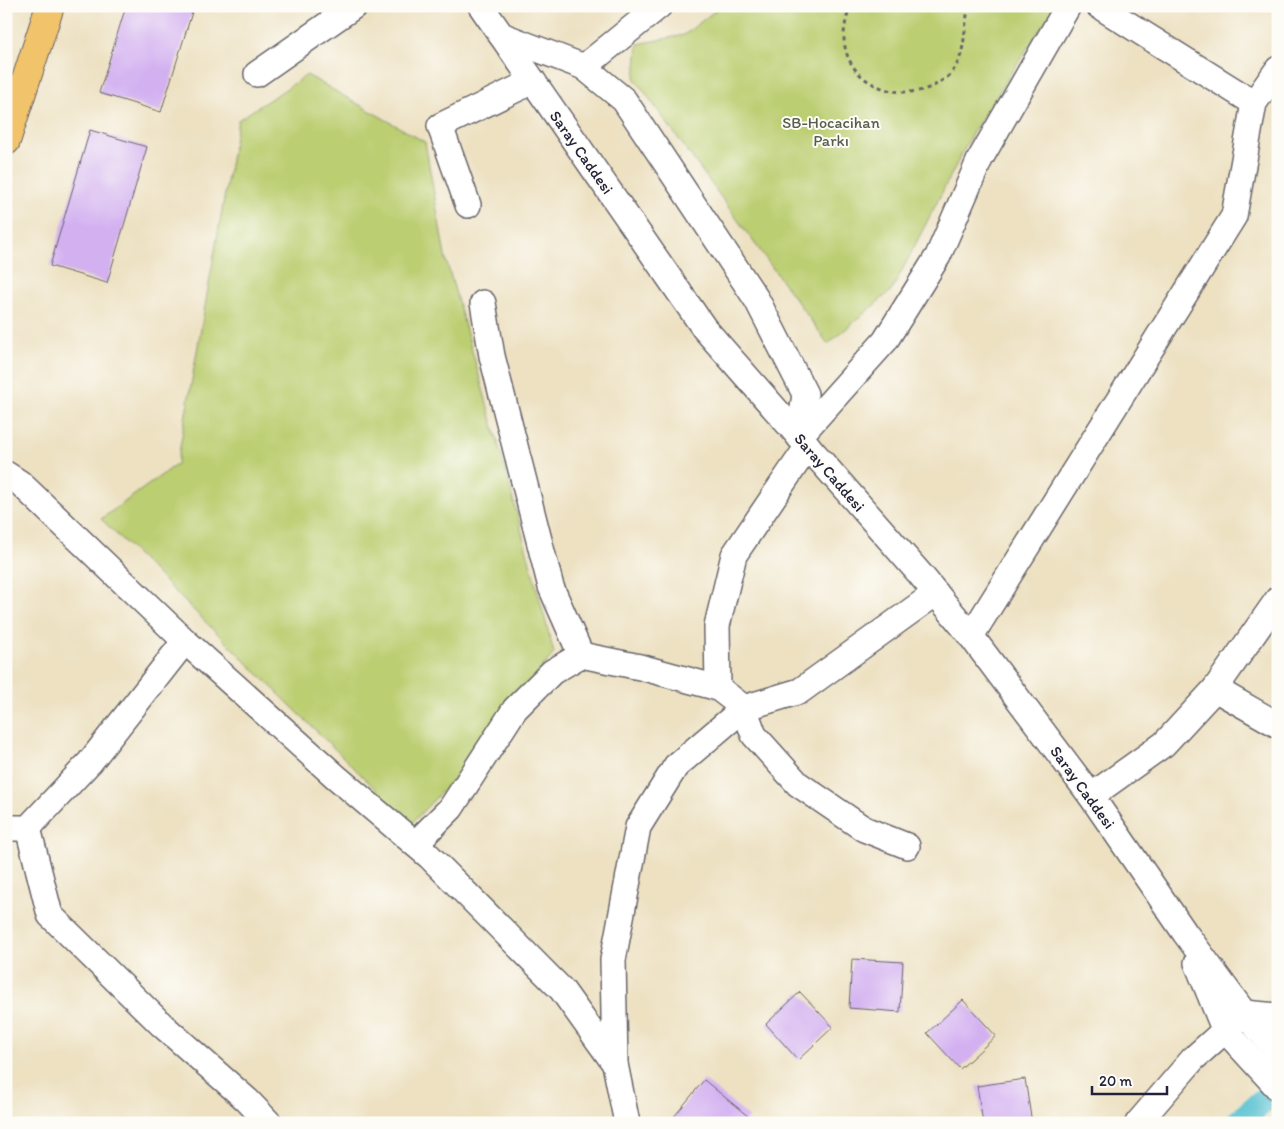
<svg xmlns="http://www.w3.org/2000/svg" width="1284" height="1129" font-family="Itim,sans-serif">
  <rect width="100%" height="100%" fill="#fdfcf7"/>
  <filter id="ink" filterUnits="userSpaceOnUse"><feTurbulence type="fractalNoise" baseFrequency=".02" numOctaves="2"/><feDisplacementMap in="SourceGraphic" scale="10" xChannelSelector="R" yChannelSelector="G"/><feConvolveMatrix kernelMatrix="1 2 1 2 8 2 1 2 1" color-interpolation-filters="sRGB"/></filter>
  <filter id="wash" filterUnits="userSpaceOnUse"><feTurbulence type="fractalNoise" baseFrequency=".0096" numOctaves="4" result="noise"/><feDisplacementMap in="SourceGraphic" scale="20" xChannelSelector="R" yChannelSelector="G"/><feGaussianBlur stdDeviation="1.12" result="paint"/><feColorMatrix in="noise" values="0 0 0 0 0 0 0 0 0 0 0 0 0 0 0 0 0 1.4 0 .05"/><feComposite in="paint" operator="in"/></filter>
  <g filter="url(#wash)">
    <rect width="100%" height="100%" fill="#ede1c2"/>
    <g fill="#bbce71" stroke="#6e7856">
      <path d="M721,6H1055L973,132L892,290L828,344L635,79L638,44L684,35Z"/>
      <path d="M307,75L425,142L445,256L496,435L554,653L462,770L411,824L101,519L177,464L238,120Z"/>
    </g>
    <g fill="none" stroke-linecap="round" stroke-linejoin="round">
      <path stroke="#55c0d0" stroke-width="26" d="M1238,1123L1278,1088"/>
    </g>
    <g id="blocks">
      <g fill="#d3b1f1">
        <path d="M126,6H194L161,112L99,93Z"/>
        <path d="M90,130L147,147L107,283L50,266Z"/>
        <path d="M852,959L903,962L900,1012L849,1008Z"/>
        <path d="M800,992L833,1027L798,1060L766,1024Z"/>
        <path d="M963,1000L996,1036L960,1069L927,1033Z"/>
        <path d="M1025,1079L1032,1123H983L977,1086Z"/>
        <path d="M704,1080L749,1117L744,1123H669Z"/>
      </g>
    </g>
  </g>
  <g filter="url(#ink)">
    <use href="#blocks" fill-opacity="0" stroke="#69656a" stroke-width="1"/>
    <g fill="none" stroke-linecap="round" stroke-linejoin="round">
      <g stroke="#69656a" stroke-width="28">
        <g id="minor">
          <path d="M481,6L704,328L920,574L971,636L1091,796L1185,933L1244,1013L1278,1052"/>
          <path d="M1099,6L1254,103"/>
          <path d="M501,35L584,67L624,100L757,300L805,394L799,437L885,341L938,256L980,159L1068,6"/>
          <path d="M584,67L659,6"/>
          <path d="M257,74L354,6"/>
          <path d="M468,205L440,126L533,81"/>
          <path d="M483,303L492,356L551,587L581,655"/>
          <path d="M6,474L20,483L185,641L335,776L429,856L562,990L615,1064"/>
          <path d="M971,636L1234,216L1254,103L1278,69"/>
          <path d="M718,688L717,626L734,555L808,446"/>
          <path d="M1215,689L1278,725"/>
          <path d="M1091,796L1164,744L1215,689L1278,599"/>
          <path d="M6,828H28L90,762L185,641"/>
          <path d="M28,828L50,915L162,1025L247,1100L269,1123"/>
          <path d="M415,844L451,808L515,709L552,672L581,655L640,667L718,688L744,708L754,735L798,784L864,829L907,846"/>
          <path d="M1197,963L1224,1029L1278,1088"/>
          <path d="M627,1123L615,1064L613,960L638,827L676,766L744,708L800,691L936,593"/>
          <path d="M1138,1123L1193,1059L1244,1013L1278,1016"/>
        </g>
      </g>
      <g stroke="#69656a" stroke-width="30">
        <path id="major" d="M6,141L50,6"/>
      </g>
      <path stroke="#69656a" stroke-width="3" stroke-dasharray="4 4" stroke-linecap="butt" d="M850,6C846,20 842,33 845,47C853,89 908,104 940,82C944,79 950,76 952,72C967,53 963,28 969,6"/>
      <use href="#minor" stroke="#fff" stroke-width="25"/>
      <use href="#major" stroke="#f1c36a" stroke-width="28"/>
    </g>
  </g>
  <g text-anchor="middle" stroke-width="4" stroke-linejoin="round" paint-order="stroke">
    <g font-size="16" fill="#585e4e" stroke="#fdfcf7">
      <text x="831" y="128">SB-Hocacihan<tspan x="831" dy="18">Parkı</tspan></text>
    </g>
    <g font-size="16" fill="#22223b" stroke="#fdfcf7">
      <text transform="translate(582 152) rotate(55)" y="6">Saray Caddesi</text>
      <text transform="translate(830 472) rotate(49)" y="6">Saray Caddesi</text>
      <text transform="translate(1083 787) rotate(54)" y="6">Saray Caddesi</text>
    </g>
  </g>
  <rect width="1284" height="1129" fill="none" stroke="#fdfcf7" stroke-width="25"/>
  <path d="M1092 1086v8h75v-8" fill="none" stroke="#22223b" stroke-width="2.5"/>
  <text x="1099" y="1086" font-size="15" fill="#22223b" stroke="#fdfcf7" stroke-width="4" paint-order="stroke">20 m</text>
</svg>
